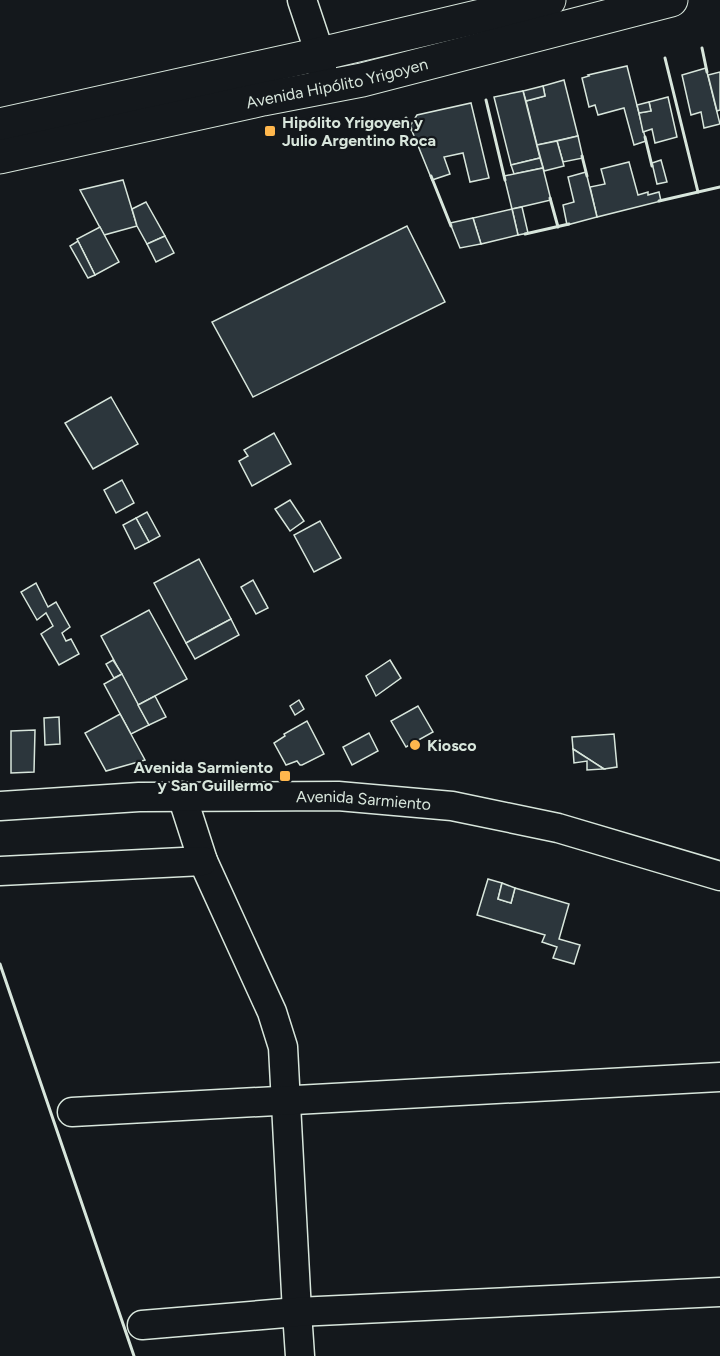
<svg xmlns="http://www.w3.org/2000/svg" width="720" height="1356" font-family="Figtree,sans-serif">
  <rect width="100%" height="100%" fill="#14181c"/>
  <g fill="#2c363c" stroke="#d8e6dc" stroke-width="1.5">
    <path d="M627,66L646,141L634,145L624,108L598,115L595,105L589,107L582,78L589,76L588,75Z"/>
    <path d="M706,68L720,124L704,128L701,112L691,115L682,75Z"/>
    <path d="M720,72V110L717,111L708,75Z"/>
    <path d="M564,80L578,136L537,145L526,101L545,96L543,86Z"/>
    <path d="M543,86L545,96L526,101L523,91Z"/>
    <path d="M523,91L540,158L511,165L494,97Z"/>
    <path d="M668,97L677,137L655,143L652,129L643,132L639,113L651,111L649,102Z"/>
    <path d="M649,102L651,111L639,113L637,105Z"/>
    <path d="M471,103L489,178L470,182L463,153L444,157L450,174L432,180L410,126L417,115Z"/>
    <path d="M578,136L583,158L563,162L557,141Z"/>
    <path d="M557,141L564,166L544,171L537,145Z"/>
    <path d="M540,158L543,168L514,174L511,165Z"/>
    <path d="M661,160L667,182L657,184L652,163Z"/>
    <path d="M629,162L638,195L648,192V195L659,192L661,201L597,217L590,187L605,184L601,169Z"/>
    <path d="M543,168L551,200L512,209L504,176Z"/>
    <path d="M586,172L597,217L567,225L563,205L574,202L568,177Z"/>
    <path d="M123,180L137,226L104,235L80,190Z"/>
    <path d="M146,202L165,236L147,244L137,226L132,209Z"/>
    <path d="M522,207L528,233L518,235L512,209Z"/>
    <path d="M512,209L518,235L481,244L473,218Z"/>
    <path d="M473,218L481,244L460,248L450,223Z"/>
    <path d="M407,226L445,302L253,397L212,322Z"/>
    <path d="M100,227L119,262L95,275L77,239Z"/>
    <path d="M165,236L174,253L156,262L147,244Z"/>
    <path d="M78,241L95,275L88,278L70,246Z"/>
    <path d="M111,397L138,444L93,469L65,423Z"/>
    <path d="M274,433L291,464L252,486L239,461L248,456L244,450Z"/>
    <path d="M122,480L134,503L116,513L104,490Z"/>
    <path d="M290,500L304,521L290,531L275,509Z"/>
    <path d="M147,512L160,536L149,542L136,518Z"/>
    <path d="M136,518L149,542L135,549L123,525Z"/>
    <path d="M320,521L341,558L314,572L294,535Z"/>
    <path d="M199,559L231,619L186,643L154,583Z"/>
    <path d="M253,580L268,608L256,614L241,587Z"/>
    <path d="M36,583L48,607L56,602L70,627L62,633L66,641L71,639L79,654L59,665L41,634L53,626L46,613L37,620L21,592Z"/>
    <path d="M149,610L187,679L138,705L101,636Z"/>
    <path d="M231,619L239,635L195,659L186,643Z"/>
    <path d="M113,660L122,674L114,678L106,664Z"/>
    <path d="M390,660L401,678L376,696L366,676Z"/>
    <path d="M122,674L149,725L131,734L104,684Z"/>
    <path d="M155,696L166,717L149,725L138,705Z"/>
    <path d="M299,700L304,709L295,715L290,706Z"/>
    <path d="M418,706L433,732L406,747L391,721Z"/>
    <path d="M120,714L145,760L106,771L85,733Z"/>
    <path d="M59,717L60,744L45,745L44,718Z"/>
    <path d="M307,721L324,754L302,765H300L297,761L286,765L274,743L285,736L284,734Z"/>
    <path d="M35,730L34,772L11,773V731Z"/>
    <path d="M369,733L378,751L352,765L343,747Z"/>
    <path d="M614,734L617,767L604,769L573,749L572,737Z"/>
    <path d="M573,749L604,769L587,770V761L574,763Z"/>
    <path d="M488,879L502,883L498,899L511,903L515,888L569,904L559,939L580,945L574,964L553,958L557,947L542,942L545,935L477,915Z"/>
    <path d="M502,883L515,888L511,903L498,899Z"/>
  </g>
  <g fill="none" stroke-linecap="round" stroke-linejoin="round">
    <g stroke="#d8e6dc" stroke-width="31">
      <g id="minor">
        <path d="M302,0L320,54L323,76"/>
        <path d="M182,796L203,861L272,1012L283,1047L297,1312L300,1356"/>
        <path id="s1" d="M0,806L139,797L338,796L452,806L558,828L720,876"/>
        <path d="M0,871L203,861"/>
        <path d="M72,1112L720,1077"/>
        <path d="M142,1325L297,1312L720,1292"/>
      </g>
    </g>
    <g stroke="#d8e6dc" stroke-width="35">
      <g id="major">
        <path d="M0,125L320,54L549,0"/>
        <path id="s2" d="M0,157L263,99L362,80L671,0"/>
      </g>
    </g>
    <use href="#minor" stroke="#14181c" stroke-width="28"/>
    <use href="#major" stroke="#14181c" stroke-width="33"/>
    <g stroke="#d8e6dc" stroke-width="3">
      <path d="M702,48L707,72"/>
      <path d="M665,58L698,192"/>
      <path d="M486,100L505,180"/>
      <path d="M406,118L411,129"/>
      <path d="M645,137L652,166"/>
      <path d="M582,156L587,176"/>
      <path d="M431,176L451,226"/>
      <path d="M550,198L558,227"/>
      <path d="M659,201L720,187"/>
      <path d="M525,234L569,224"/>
      <path d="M0,964L134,1356"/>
    </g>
  </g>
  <g fill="#ffb74d" stroke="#14181c" stroke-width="2">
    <rect x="264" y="125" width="12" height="12" rx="3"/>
    <circle cx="415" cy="745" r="6"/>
    <rect x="279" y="770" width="12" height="12" rx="3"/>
  </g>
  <g text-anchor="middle" stroke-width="4.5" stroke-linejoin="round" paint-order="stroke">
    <g font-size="16" fill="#d8e6dc" stroke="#14181c">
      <text dy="6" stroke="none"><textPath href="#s2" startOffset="345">Avenida Hipólito Yrigoyen</textPath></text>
      <text dy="6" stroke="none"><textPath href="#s1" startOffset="364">Avenida Sarmiento</textPath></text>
    </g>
    <g font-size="16" font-weight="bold" fill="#d8e6dc" stroke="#14181c" text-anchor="start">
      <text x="282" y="128">Hipólito Yrigoyen y<tspan x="282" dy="18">Julio Argentino Roca</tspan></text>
      <text x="427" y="751">Kiosco</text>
      <text x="273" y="773" text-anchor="end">Avenida Sarmiento<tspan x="273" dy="18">y San Guillermo</tspan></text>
    </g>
  </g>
</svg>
